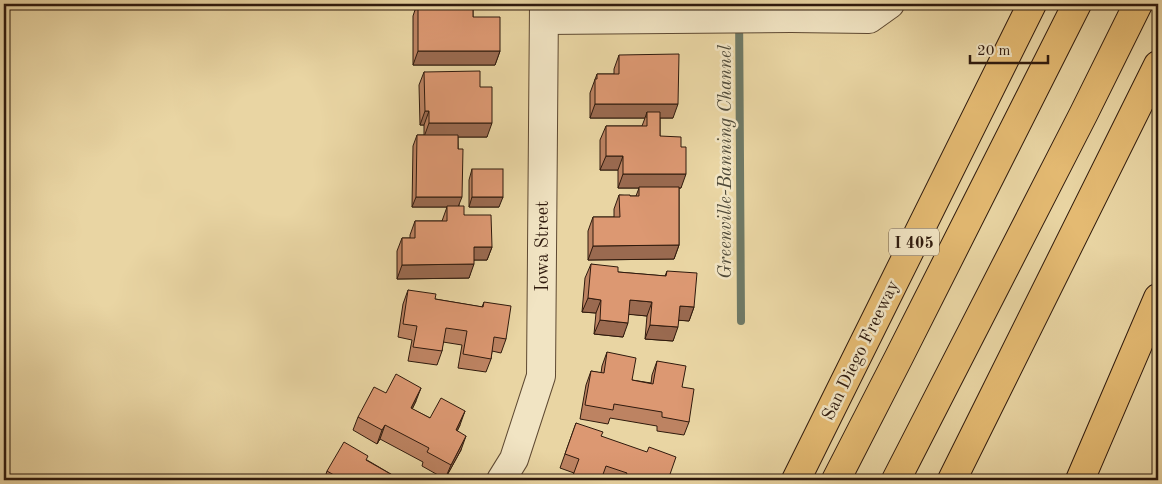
<svg xmlns="http://www.w3.org/2000/svg" width="1162" height="484" font-family="'Old Standard TT',serif">
  <rect width="100%" height="100%" fill="#e9d5a3"/>
  <filter id="stains"><feTurbulence type="fractalNoise" baseFrequency=".004" numOctaves="4"/><feColorMatrix values="0 0 0 0 .2 0 0 0 0 .09 0 0 0 0 .02 0 0 0 .5 -.17"/></filter>
  <radialGradient id="worn" r=".72"><stop offset=".6" stop-color="#630" stop-opacity="0"/><stop offset="1" stop-color="#630" stop-opacity=".3"/></radialGradient>
  <g fill="none" stroke-linecap="round" stroke-linejoin="round">
    <path stroke="#6f7965" stroke-width="8" d="M739,4L741,321"/>
    <g stroke="#5e4932" stroke-width="30">
      <g id="minor">
        <path d="M544,20L791,18L869,19L890,4"/>
        <path d="M501,480L514,459L541,376L544,4"/>
      </g>
    </g>
    <g stroke="#2f1a0d" stroke-width="30">
      <g id="motorway">
        <path d="M796,480L1032,4"/>
        <path d="M836,480L899,357L1077,4"/>
        <path d="M896,480L1084,113L1138,4"/>
        <path d="M952,480L1158,65"/>
        <path d="M1080,480L1158,298"/>
      </g>
    </g>
    <use href="#minor" stroke="#f1e4c3" stroke-width="28"/>
    <use href="#motorway" stroke="#e4ba72" stroke-width="28"/>
  </g>
  <g fill="#bd8362" stroke="#2f1a0d">
    <path d="M417,4H473V17L500,51L495,65H413V16Z"/>
    <path d="M619,55L673,118H660V136L681,188H679V245L674,259L588,260V231L593,217H614V209L619,195L630,196H636L639,188H618V170H600V140L606,126H642L645,118H590V93L597,74H614V69Z"/>
    <path d="M424,72L480,87L487,137H458L459,206L464,215L492,247L487,260H474L469,278L397,279V251L402,238H410V235L415,221H442L447,207H412L413,146L417,135H424V125H420L419,85Z"/>
    <path d="M472,169L499,207H469V180Z"/>
    <path d="M591,264L618,272L665,276L667,271L694,307L689,321L679,320L673,341L645,339L647,316L629,314L623,337L594,334L596,313L582,312L585,278Z"/>
    <path d="M408,290L435,299L482,307L484,302L506,339L501,353L492,351L491,359L486,372L458,368L462,345L443,342L442,351L437,365L408,361L412,340L398,337L403,304Z"/>
    <path d="M607,352L632,380L651,383L652,375L657,361L682,387L689,422L684,435L657,431V426L610,418L608,424L580,419L586,385L591,371L601,373L602,366Z"/>
    <path d="M386,393L416,401L412,409L430,418L460,425L457,431L461,450L445,479L422,466L423,462L380,439L377,444L353,430L358,417Z"/>
    <path d="M576,423L601,436L668,480H571L574,473L560,468Z"/>
    <path d="M367,460L401,480H324L327,471Z"/>
  </g>
  <g fill="#9a6a50" stroke="#2f1a0d">
    <path d="M418,51H500L495,65H413Z"/>
    <path d="M4,58H6L4,66Z"/>
    <path d="M595,104H678L673,118H647V112L645,118H590Z"/>
    <path d="M425,111H429L424,125H420Z"/>
    <path d="M429,123H492L487,137H424Z"/>
    <path d="M606,156H623L618,170H600Z"/>
    <path d="M623,174H686L681,188H618Z"/>
    <path d="M416,197H462L458,207H412Z"/>
    <path d="M472,197H503L499,207H469Z"/>
    <path d="M679,245L674,259L588,260L593,246Z"/>
    <path d="M474,247H492L487,260H469Z"/>
    <path d="M474,264L469,278L397,279L402,265Z"/>
    <path d="M588,298L601,300L596,313L582,312Z"/>
    <path d="M630,300L652,302L647,316L625,314Z"/>
    <path d="M680,306L694,307L689,321L675,320Z"/>
    <path d="M600,320L628,323L623,337L594,334Z"/>
    <path d="M650,325L678,327L673,341L645,339Z"/>
    <path d="M421,388L416,401L406,422L411,408Z"/>
    <path d="M465,411L460,425L451,444L456,430Z"/>
    <path d="M385,425L380,439L377,444L382,430Z"/>
    <path d="M466,436L461,450L445,479L451,465Z"/>
  </g>
  <g fill="#dc9872" stroke="#2f1a0d">
    <rect x="4" y="4" width="2" height="54"/>
    <path d="M418,4H473V17H500V51H418Z"/>
    <path d="M679,54L678,104H595V79H597V74H619V55Z"/>
    <path d="M480,71V87H492V123H429V111H425L424,72Z"/>
    <rect x="4" y="82" width="2" height="56"/>
    <path d="M647,112H660V136L681,137V147H686V174H623V156H606V126H647Z"/>
    <path d="M417,135H458V149H463L462,197H416Z"/>
    <rect x="472" y="169" width="31" height="28"/>
    <path d="M639,187H679V245L593,246V217H620L619,195H630V196H639Z"/>
    <path d="M447,206H464V215H491L492,247H474V264L402,265V238H415V221H447Z"/>
    <path d="M591,264L618,267V272L666,276L667,271L697,273L694,307L680,306L678,327L650,325L652,302L630,300L628,323L600,320L601,300L588,298Z"/>
    <path d="M408,290L436,294L435,299L483,307L484,302L511,306L506,339L494,337L491,359L463,354L467,331L446,328L442,351L413,347L417,326L403,324Z"/>
    <path d="M607,352L636,358L632,380L653,384L657,361L686,366L682,387L694,389L689,422L662,417V412L614,404L613,410L585,405L591,371L604,373Z"/>
    <path d="M396,374L421,388L411,408L430,418L441,398L465,411L456,430L466,436L451,465L427,452L429,448L385,425L382,430L358,417L374,387L386,393Z"/>
    <path d="M576,423L603,432L601,436L647,452L649,447L676,457L668,480H624L627,473L606,466L601,480H578L572,478L579,459L565,454Z"/>
    <path d="M344,442L368,456L366,460L401,480H338L339,478L327,471Z"/>
    <rect x="4" y="469" width="1" height="11"/>
  </g>
  <g text-anchor="middle" stroke-width="5" stroke-linejoin="round" paint-order="stroke">
    <rect fill="#f1e4c3" stroke="#695744" stroke-width="1" x="889" y="228.5" width="50" height="27" rx="4"/>
    <g font-size="16" font-weight="bold" fill="#2f1a0d">
      <text x="914" y="248">I 405</text>
    </g>
    <g font-size="18" fill="#2f1a0d" stroke="#f1e4c3">
      <text transform="translate(542 246) rotate(-90)" y="6">Iowa Street</text>
      <text transform="translate(860 350) rotate(-64)" y="6">San Diego Freeway</text>
    </g>
    <g font-size="19" font-style="italic" fill="#4f4a39" stroke="#f1e4c3">
      <text transform="translate(724 162) rotate(-90)" y="7">Greenville-Banning Channel</text>
    </g>
  </g>
  <rect width="1162" height="484" fill="none" stroke="#e9d5a3" stroke-width="20"/>
  <rect x="5" y="5" width="1152" height="474" fill="none" stroke="#2f1a0d" stroke-width="2.5"/>
  <rect x="10" y="10" width="1142" height="464" fill="none" stroke="#2f1a0d"/>
  <path d="M970 55v8h78v-8" fill="none" stroke="#2f1a0d" stroke-width="2.5"/>
  <text x="977" y="55" font-size="15" fill="#2f1a0d" stroke="#f1e4c3" stroke-width="4" paint-order="stroke">20 m</text>
  <rect width="100%" height="100%" filter="url(#stains)"/>
  <rect width="100%" height="100%" fill="url(#worn)"/>
</svg>
